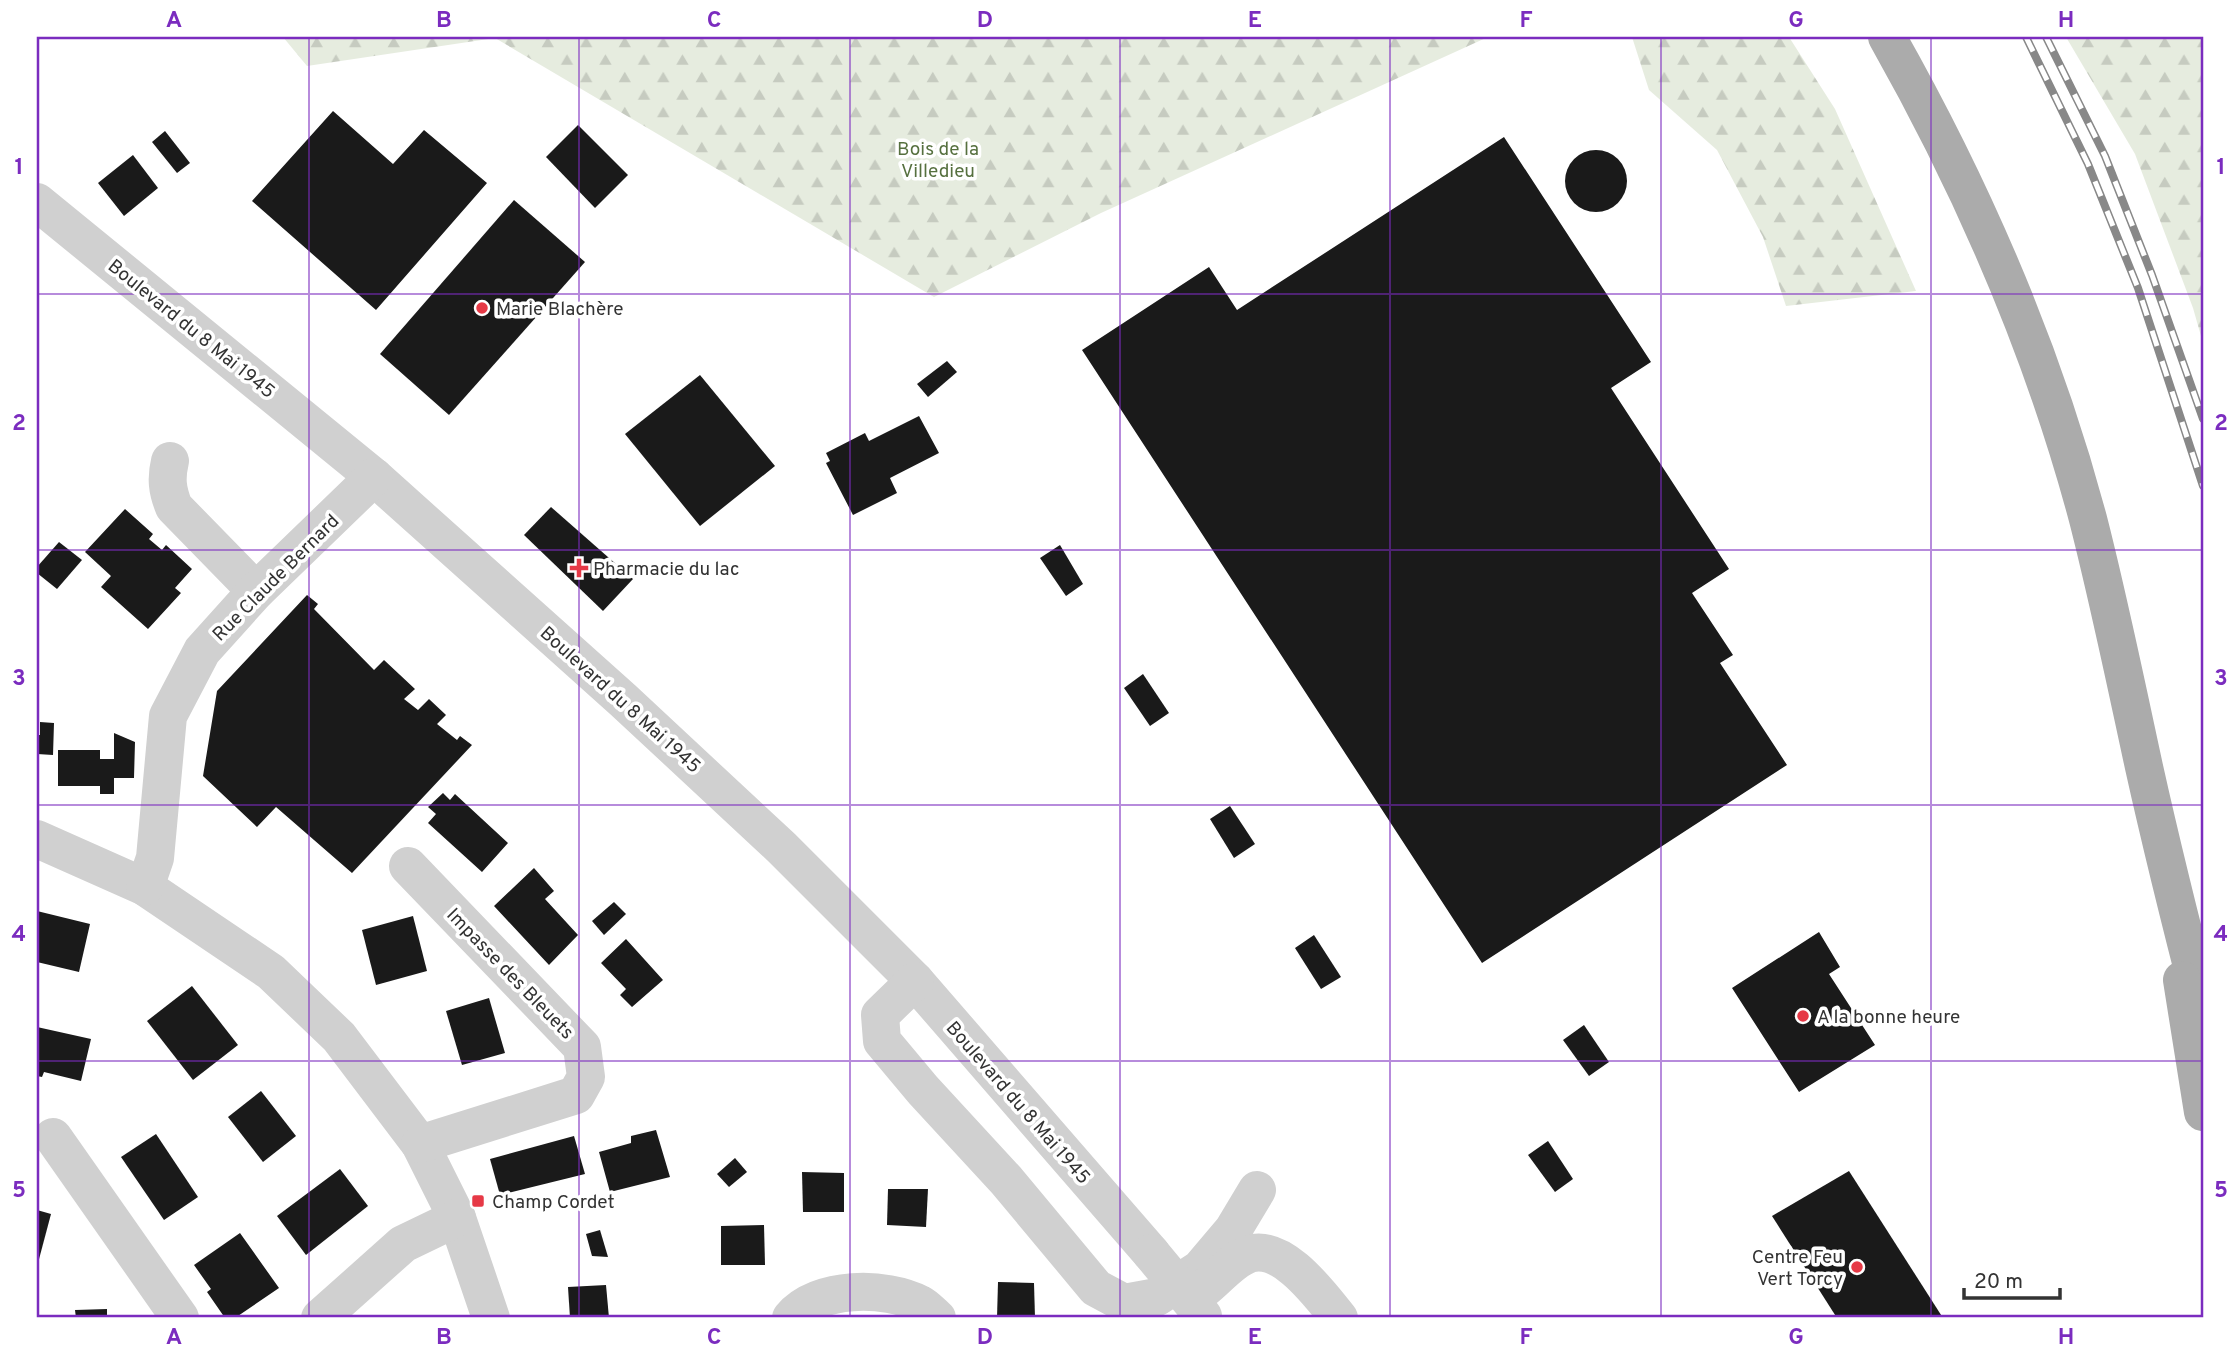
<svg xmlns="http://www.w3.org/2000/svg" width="2240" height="1355" font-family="Overpass,sans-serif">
  <defs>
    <pattern id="forest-firs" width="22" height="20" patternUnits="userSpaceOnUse" patternTransform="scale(1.75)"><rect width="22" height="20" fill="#e6ecdf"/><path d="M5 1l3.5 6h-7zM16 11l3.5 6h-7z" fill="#c6cbc0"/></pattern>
  </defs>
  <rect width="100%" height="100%" fill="#fff"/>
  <g fill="url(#forest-firs)">
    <path d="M283,37H1488L1101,213L934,297L495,38L307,66Z"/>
    <path d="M1632,37H1789L1835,109L1916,291L1786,306L1763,237L1717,150L1649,90Z"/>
    <path d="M2066,37H2203V343L2193,308L2135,154Z"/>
  </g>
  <g fill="#1a1a1a">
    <path d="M333,111L393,164L424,130L487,183L376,310L252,201Z"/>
    <path d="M578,125L628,175L595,208L546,157Z"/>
    <path d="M165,131L190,163L177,173L152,142Z"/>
    <path d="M1504,137L1651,362L1611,388L1729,569L1692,593L1733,655L1720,663L1787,765L1482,963L1082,350L1209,267L1237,310Z"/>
    <circle cx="1596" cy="181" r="31"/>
    <path d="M133,155L158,188L124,216L98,183Z"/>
    <path d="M514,200L585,262L449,415L380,354Z"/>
    <path d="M947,361L957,372L928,397L917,384Z"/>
    <path d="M700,375L775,466L700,526L625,434Z"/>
    <path d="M919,416L939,453L890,478L897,493L853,515L827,465L826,463L830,461L826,453L865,433L869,441Z"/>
    <path d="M551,507L633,579L603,611L524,535Z"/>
    <path d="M125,509L153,534L149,539L162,550L166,545L192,569L175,588L181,593L148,629L101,587L111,576L85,552Z"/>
    <path d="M59,542L82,560L57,589L37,573V567Z"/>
    <path d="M1060,545L1083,584L1066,596L1040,558Z"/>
    <path d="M307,595L318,604L314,609L374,670L384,660L415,689L404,699L418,710L429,699L446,715L437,724L457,740L460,736L472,745L352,873L276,807L257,827L203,776L217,691Z"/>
    <path d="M1143,674L1169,713L1150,726L1124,688Z"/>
    <path d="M40,722L54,723L53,755L37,754V735H40Z"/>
    <path d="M114,733L135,742L134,778H114V794H100V786H58V750H100V759H114Z"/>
    <path d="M443,793L450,800L455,794L508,843L482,872L428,823L436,814L428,807Z"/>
    <path d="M1230,806L1255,844L1234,858L1210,819Z"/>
    <path d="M534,868L554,891L545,899L578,935L549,965L494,906Z"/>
    <path d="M614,902L626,914L604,935L592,921Z"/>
    <path d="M37,911L90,924L79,972L37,962Z"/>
    <path d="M413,916L427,971L376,985L362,930Z"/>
    <path d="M1819,932L1840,967L1829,974L1875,1045L1799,1092L1732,988Z"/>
    <path d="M1314,935L1341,977L1321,989L1295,948Z"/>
    <path d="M626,939L663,980L632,1007L620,995L626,989L601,963Z"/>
    <path d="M192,986L238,1045L193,1080L147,1021Z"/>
    <path d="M489,998L505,1053L462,1065L446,1011Z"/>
    <path d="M1584,1025L1609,1062L1589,1076L1563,1040Z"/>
    <path d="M37,1027L91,1039L81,1081L44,1072L42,1077L37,1076Z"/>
    <path d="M261,1091L296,1136L263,1162L228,1117Z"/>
    <path d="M656,1130L670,1177L610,1192L599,1152L631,1143V1136Z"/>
    <path d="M156,1134L198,1197L164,1220L121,1157Z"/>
    <path d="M574,1136L585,1174L500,1195L490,1159Z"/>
    <path d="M1548,1141L1573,1179L1555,1192L1528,1155Z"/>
    <path d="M735,1158L747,1172L729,1187L717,1174Z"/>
    <path d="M340,1169L368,1206L306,1255L277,1216Z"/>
    <path d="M1849,1171L1943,1318H1837L1772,1216Z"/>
    <path d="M802,1172L844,1173V1212H803Z"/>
    <path d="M888,1189H928L926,1227L887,1225Z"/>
    <path d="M37,1210L51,1214L38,1263H37Z"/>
    <path d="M764,1225L765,1265H721V1226Z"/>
    <path d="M600,1230L608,1257L592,1256L586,1234Z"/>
    <path d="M240,1233L279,1288L235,1318H225L207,1292L211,1289L194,1265Z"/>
    <path d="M998,1282L1034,1283L1035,1318H997Z"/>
    <path d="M606,1285L609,1318H570L568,1287Z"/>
    <path d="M107,1309V1318H76L75,1310Z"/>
  </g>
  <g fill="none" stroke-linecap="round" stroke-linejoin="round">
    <g stroke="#d0d0d0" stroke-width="38">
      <path d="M37,202L374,477L623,700L782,848L915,981L1151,1253"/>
      <path d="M170,461C166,478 167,490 174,507L256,591"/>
      <path d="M37,839L145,887L271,972L339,1037L420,1144L457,1218L491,1318"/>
      <path d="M408,866L582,1047L586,1077L576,1095L420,1144"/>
      <path d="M145,887L155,858L168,716L202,651L256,591L374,477"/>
      <path d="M915,981L880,1015L882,1041L923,1090L1006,1180L1096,1288L1124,1303L1157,1297L1200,1269L1233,1230L1257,1190"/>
      <path d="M53,1137L180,1318"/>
      <path d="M1205,1288C1219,1277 1232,1260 1249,1254C1283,1243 1320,1295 1339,1318"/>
      <path d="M320,1318L403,1244L457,1218"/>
      <path d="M791,1318C817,1286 886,1286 920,1304C926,1307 932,1314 937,1318"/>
    </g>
    <g stroke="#ababab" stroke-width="38">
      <path d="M1887,37C1973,189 2043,350 2088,519C2109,601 2126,684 2144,767C2162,848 2182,928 2203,1009"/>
      <path d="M2182,980L2203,1112"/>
    </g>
    <g stroke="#888" stroke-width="8">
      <g id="rail">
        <path d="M2026,37L2088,164L2138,288L2203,486"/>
        <path d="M2046,37L2105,156L2152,275L2203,419"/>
      </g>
    </g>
    <use href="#rail" stroke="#fff" stroke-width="5" stroke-dasharray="16" stroke-linecap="butt"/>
    <path stroke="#d0d0d0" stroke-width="38" d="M1151,1253L1203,1316"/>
  </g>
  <path fill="none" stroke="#7b2cbf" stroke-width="2" stroke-opacity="0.55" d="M309,37V1318M579,37V1318M850,37V1318M1120,37V1318M1390,37V1318M1661,37V1318M1931,37V1318M37,294H2203M37,550H2203M37,805H2203M37,1061H2203"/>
  <g fill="#e63946" stroke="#fff" stroke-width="2.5">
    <circle cx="482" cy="308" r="7"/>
    <path d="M575.5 557.5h7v7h7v7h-7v7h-7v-7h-7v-7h7z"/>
    <circle cx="1803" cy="1016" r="7"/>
    <rect x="471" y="1194" width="14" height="14" rx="3.5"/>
    <circle cx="1857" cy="1267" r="7"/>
  </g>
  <g text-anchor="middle" stroke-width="7" stroke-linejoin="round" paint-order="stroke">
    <g font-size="19" fill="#56703f" stroke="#fff">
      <text x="938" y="155">Bois de la<tspan x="938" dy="22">Villedieu</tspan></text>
    </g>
    <g font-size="19" fill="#333" stroke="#fff" text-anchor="start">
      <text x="496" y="315">Marie Blachère</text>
      <text x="593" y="575">Pharmacie du lac</text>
      <text x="1817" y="1023">A la bonne heure</text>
      <text x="492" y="1208">Champ Cordet</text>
      <text x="1843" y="1263" text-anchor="end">Centre Feu<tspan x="1843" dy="22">Vert Torcy</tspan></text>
    </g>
    <g font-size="19" fill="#333" stroke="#fff">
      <text transform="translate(192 328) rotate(39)" y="7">Boulevard du 8 Mai 1945</text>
      <text transform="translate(275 577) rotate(-45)" y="7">Rue Claude Bernard</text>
      <text transform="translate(621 699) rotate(42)" y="7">Boulevard du 8 Mai 1945</text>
      <text transform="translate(511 973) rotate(46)" y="7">Impasse des Bleuets</text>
      <text transform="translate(1019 1102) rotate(49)" y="7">Boulevard du 8 Mai 1945</text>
    </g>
  </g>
  <rect width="2240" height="1355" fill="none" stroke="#ffffff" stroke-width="77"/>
  <path d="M1964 1288v10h96v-10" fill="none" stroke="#333333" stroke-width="3.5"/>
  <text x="1974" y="1288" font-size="21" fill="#333333" stroke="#ffffff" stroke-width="5" paint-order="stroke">20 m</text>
  <rect x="38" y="38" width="2164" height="1278" fill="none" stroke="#7b2cbf" stroke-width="2.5"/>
  <g font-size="23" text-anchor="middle" font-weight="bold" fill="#7b2cbf">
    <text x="174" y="27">A</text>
    <text x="444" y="27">B</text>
    <text x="714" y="27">C</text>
    <text x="985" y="27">D</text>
    <text x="1255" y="27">E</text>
    <text x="1526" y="27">F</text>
    <text x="1796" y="27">G</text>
    <text x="2066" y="27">H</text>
    <text x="19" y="174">1</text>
    <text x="2221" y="174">1</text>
    <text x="19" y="430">2</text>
    <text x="2221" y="430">2</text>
    <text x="19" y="685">3</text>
    <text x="2221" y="685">3</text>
    <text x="19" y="941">4</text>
    <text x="2221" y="941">4</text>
    <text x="19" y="1197">5</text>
    <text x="2221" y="1197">5</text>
    <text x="174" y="1344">A</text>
    <text x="444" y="1344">B</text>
    <text x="714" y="1344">C</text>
    <text x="985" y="1344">D</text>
    <text x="1255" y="1344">E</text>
    <text x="1526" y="1344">F</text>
    <text x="1796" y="1344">G</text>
    <text x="2066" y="1344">H</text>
  </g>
</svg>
